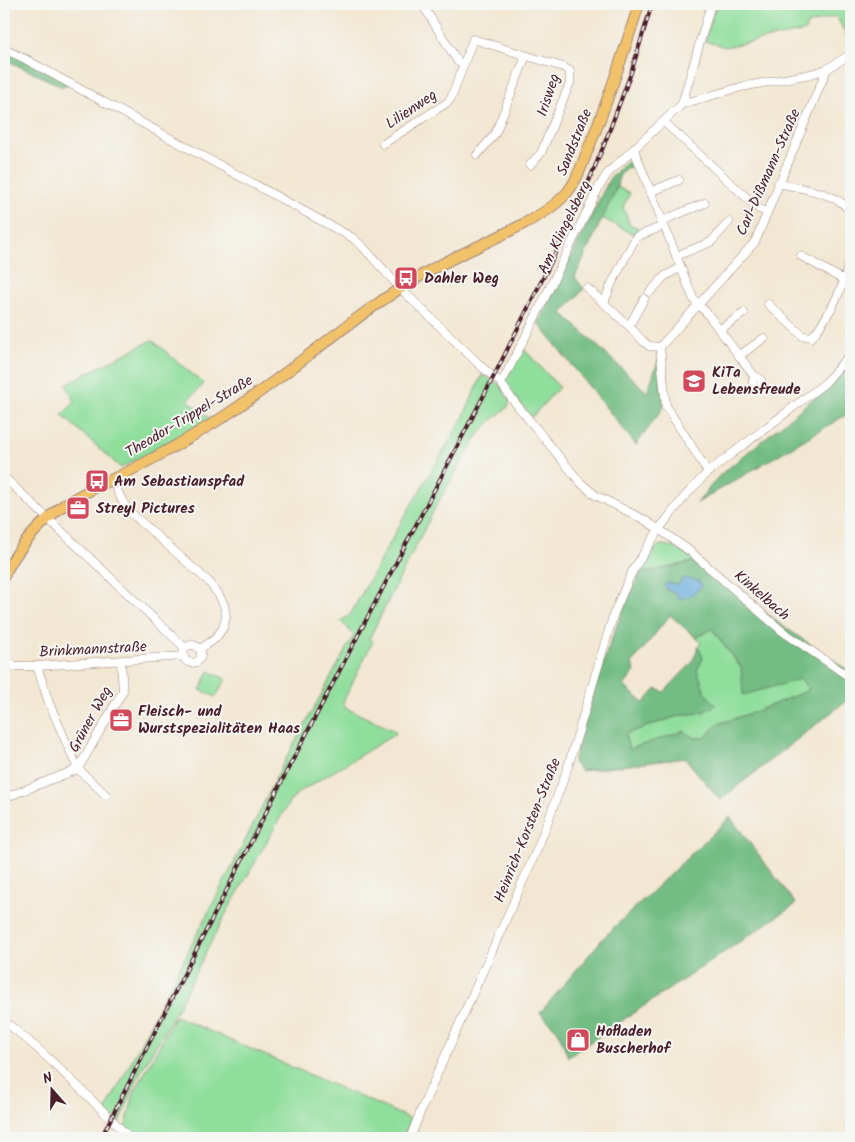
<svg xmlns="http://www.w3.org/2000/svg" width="855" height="1142" font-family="Kalam,sans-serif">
  <rect width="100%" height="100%" fill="#f6f6f2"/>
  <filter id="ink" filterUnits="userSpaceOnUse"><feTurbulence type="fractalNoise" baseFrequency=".02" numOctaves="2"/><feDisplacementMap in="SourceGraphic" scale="10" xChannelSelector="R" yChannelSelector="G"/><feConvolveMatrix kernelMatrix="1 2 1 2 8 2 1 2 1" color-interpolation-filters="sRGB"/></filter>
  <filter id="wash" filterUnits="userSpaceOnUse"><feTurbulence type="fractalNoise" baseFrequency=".0096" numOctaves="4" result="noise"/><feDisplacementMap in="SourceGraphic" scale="20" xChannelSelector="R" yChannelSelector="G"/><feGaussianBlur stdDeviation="1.12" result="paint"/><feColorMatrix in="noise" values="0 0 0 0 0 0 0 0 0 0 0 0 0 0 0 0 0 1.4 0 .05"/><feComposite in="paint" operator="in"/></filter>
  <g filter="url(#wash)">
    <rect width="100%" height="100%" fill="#f2e7d2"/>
    <g fill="#8fde9c" stroke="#6c7e64">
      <path d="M716,4H851V43L836,16L806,25V31L725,47L705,41Z"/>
      <path d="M617,187L630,193L623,207L630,225L637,227L640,234L634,236L633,234L602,218Z"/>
      <path d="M152,340L204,384L188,400L210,419L121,468L62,415L75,402L66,384Z"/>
      <path d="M522,347L559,387L532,417L504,384Z"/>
      <path d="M482,375L499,384L510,401L508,407L490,422L480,433L460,465L435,508L369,639L373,641L343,702L344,707L395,731V734L298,793L288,804L223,919L175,1013L141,1071L119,1123L106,1110L240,851L282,766L354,635L340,621L350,615L403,519L462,420Z"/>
      <path d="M660,545C674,544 684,554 696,561L640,574L655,549Z"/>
      <path d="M712,629L741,668L801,679L809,690L757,711L718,724L705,738H694L684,731L629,750L625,734L678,716L703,712L715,705L706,694L697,670L703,658L698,647L701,643L696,638Z"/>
      <path d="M209,671L226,679L216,697L200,690Z"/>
      <path d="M175,1016L411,1119L403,1138H134L125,1128L134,1093Z"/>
    </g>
    <g fill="#73bd84" stroke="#5e6e58" fill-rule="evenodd">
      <path d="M4,43L32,55L25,58L70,84L63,87L4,59Z"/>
      <path d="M633,155L637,164C625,169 618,172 617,187L575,277L584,289L562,313L647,392L659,359L664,407L636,445L538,323L610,178Z"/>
      <path d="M851,357V412L697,503L719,476L831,384Z"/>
      <path d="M696,561L783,626L851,672V697L720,800L685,758L581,771L573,763C591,698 609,635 640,574ZM670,615L696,638L712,629L741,667L743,695L801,679L809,690L757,711L718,724L705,738H694L684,731L629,749L625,734L678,716L703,712L716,705L706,694L697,670L703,658L698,647L692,663L664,692L656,689L644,703L624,686L635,671L632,663Z"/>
      <path d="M730,817L796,904L568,1057L558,1031L540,1013L605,936Z"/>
    </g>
    <path fill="#64abdb" stroke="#576583" d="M686,578L699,581L702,586L690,596L680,599L675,592L667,590L664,585L669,583L679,585L682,579Z"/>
  </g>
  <g filter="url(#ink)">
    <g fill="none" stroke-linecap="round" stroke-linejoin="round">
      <g stroke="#9e837e" stroke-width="9">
        <g id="minor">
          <path d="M422,4L458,62L463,63"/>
          <path d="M4,49L25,59L353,238L364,248L400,288L483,368L500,382L512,399L580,482L595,495L643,519L666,534L691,552L782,631L851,678"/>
          <path d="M682,104L711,4"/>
          <path d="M664,122L759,209L767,212"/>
          <path d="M383,144L448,102L452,96L473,39L563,67L570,71V83L541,153L530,165"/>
          <path d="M634,150L693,298L698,305L706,312L755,377"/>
          <path d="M477,155L495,134L526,56"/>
          <path d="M778,183C799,188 841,193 851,213"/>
          <path d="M650,192L679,180"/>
          <path d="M661,221L705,203"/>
          <path d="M676,256L711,242L729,222"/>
          <path d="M801,256L844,280"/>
          <path d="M587,288L629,326L643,341L649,346L660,347"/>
          <path d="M650,292L665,276L680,268"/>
          <path d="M604,303L611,285L636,237L663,226"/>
          <path d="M768,304L803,336L812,337C832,312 846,284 851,252"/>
          <path d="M629,326L644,299"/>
          <path d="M719,330L744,313"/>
          <path d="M739,356L764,338"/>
          <circle cx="757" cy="382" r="4.5"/>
          <path d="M500,382L504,378L530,328L599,187L608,173L682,104L741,87L811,74L827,69L851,54"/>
          <path d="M708,472L666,406L660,347L755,242L827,69"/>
          <path d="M4,477L185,648"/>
          <path d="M112,480L124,504L130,512L208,581L219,595L224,605L226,617L223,628L215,639L200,649"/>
          <circle cx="192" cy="654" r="9"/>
          <path d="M4,666H37L184,656"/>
          <path d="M37,666L49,703L78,769L106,795"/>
          <path d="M4,798L78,769L123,691L121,662"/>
          <path d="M4,1021C50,1056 89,1098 130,1138"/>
          <path d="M410,1138L422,1108L539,845L567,770L614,613L632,572L659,529L686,495L708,472L825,383L851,353"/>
        </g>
      </g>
      <g stroke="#9e837e" stroke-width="12">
        <path id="major" d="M4,576C16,550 38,526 60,508C75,496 94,489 111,480C147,463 183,442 217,421C290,375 353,314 429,271C460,253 493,241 525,223C539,216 554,207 565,195C577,182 582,164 589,147C608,101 624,52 639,4"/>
      </g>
      <use href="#minor" stroke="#fff" stroke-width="8"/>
      <use href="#major" stroke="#f2c26a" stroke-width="10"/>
      <g stroke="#4a1f2b" stroke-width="4">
        <path id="rail" d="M101,1138L288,769L494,376L550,264L586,188L604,145L631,73L652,4"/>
      </g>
      <use href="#rail" stroke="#f6f6f2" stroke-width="2" stroke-dasharray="5.5" stroke-linecap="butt"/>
    </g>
  </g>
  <defs>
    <g id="bus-square" transform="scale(1.25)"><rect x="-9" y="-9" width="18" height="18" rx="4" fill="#d1495b" stroke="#f6f6f2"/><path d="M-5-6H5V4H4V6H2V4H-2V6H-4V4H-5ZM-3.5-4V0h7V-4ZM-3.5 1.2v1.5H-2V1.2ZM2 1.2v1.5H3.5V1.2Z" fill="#fff"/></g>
    <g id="school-square" transform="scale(1.25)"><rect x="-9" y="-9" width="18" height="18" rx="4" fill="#d1495b" stroke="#f6f6f2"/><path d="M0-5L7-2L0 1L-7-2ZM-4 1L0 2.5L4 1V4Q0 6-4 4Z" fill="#fff"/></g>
    <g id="office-square" transform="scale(1.25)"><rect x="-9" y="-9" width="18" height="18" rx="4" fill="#d1495b" stroke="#f6f6f2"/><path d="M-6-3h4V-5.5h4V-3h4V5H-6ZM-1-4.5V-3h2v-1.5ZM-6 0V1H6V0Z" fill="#fff"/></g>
    <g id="shop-square" transform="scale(1.25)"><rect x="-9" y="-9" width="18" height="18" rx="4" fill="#d1495b" stroke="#f6f6f2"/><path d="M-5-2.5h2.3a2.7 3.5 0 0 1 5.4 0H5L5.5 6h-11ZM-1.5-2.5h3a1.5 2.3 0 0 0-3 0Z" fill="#fff"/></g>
  </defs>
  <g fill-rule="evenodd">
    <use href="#bus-square" x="406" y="278"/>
    <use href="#school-square" x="694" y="381"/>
    <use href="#bus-square" x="97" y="481"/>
    <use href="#office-square" x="78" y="508"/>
    <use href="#office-square" x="121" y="720"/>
    <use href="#shop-square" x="578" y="1040"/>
  </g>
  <g text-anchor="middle" stroke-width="4" stroke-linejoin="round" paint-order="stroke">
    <g font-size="15" fill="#4a1f2b" stroke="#f6f6f2">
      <text transform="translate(548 95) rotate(-72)" y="5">Irisweg</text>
      <text transform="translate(411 109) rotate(-34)" y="5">Lilienweg</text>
      <text transform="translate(574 142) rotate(-68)" y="5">Sandstraße</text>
      <text transform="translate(768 172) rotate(-66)" y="5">Carl-Dißmann-Straße</text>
      <text transform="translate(564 227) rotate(-64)" y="5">Am Klingelsberg</text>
      <text transform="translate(189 416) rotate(-31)" y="5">Theodor-Trippel-Straße</text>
      <text transform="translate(762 595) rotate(41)" y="5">Kinkelbach</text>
      <text transform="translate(93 649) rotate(-3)" y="5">Brinkmannstraße</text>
      <text transform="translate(90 719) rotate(-61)" y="5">Grüner Weg</text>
      <text transform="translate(527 830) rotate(-68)" y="5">Heinrich-Korsten-Straße</text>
    </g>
    <g font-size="15" font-weight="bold" fill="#4a1f2b" stroke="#f6f6f2" text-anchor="start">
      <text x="424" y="283">Dahler Weg</text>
      <text x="712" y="377">KiTa<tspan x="712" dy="17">Lebensfreude</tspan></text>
      <text x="114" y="486">Am Sebastianspfad</text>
      <text x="96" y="513">Streyl Pictures</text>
      <text x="138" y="716">Fleisch- und<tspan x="138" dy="17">Wurstspezialitäten Haas</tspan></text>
      <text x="596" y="1036">Hofladen<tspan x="596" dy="17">Buscherhof</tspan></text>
    </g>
  </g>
  <rect width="855" height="1142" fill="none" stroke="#f6f6f2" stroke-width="20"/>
  <g transform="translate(52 1090) rotate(340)" stroke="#f6f6f2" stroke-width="4" paint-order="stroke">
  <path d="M0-4L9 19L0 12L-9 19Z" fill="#4a1f2b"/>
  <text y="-8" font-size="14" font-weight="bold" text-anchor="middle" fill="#4a1f2b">N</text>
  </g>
</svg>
